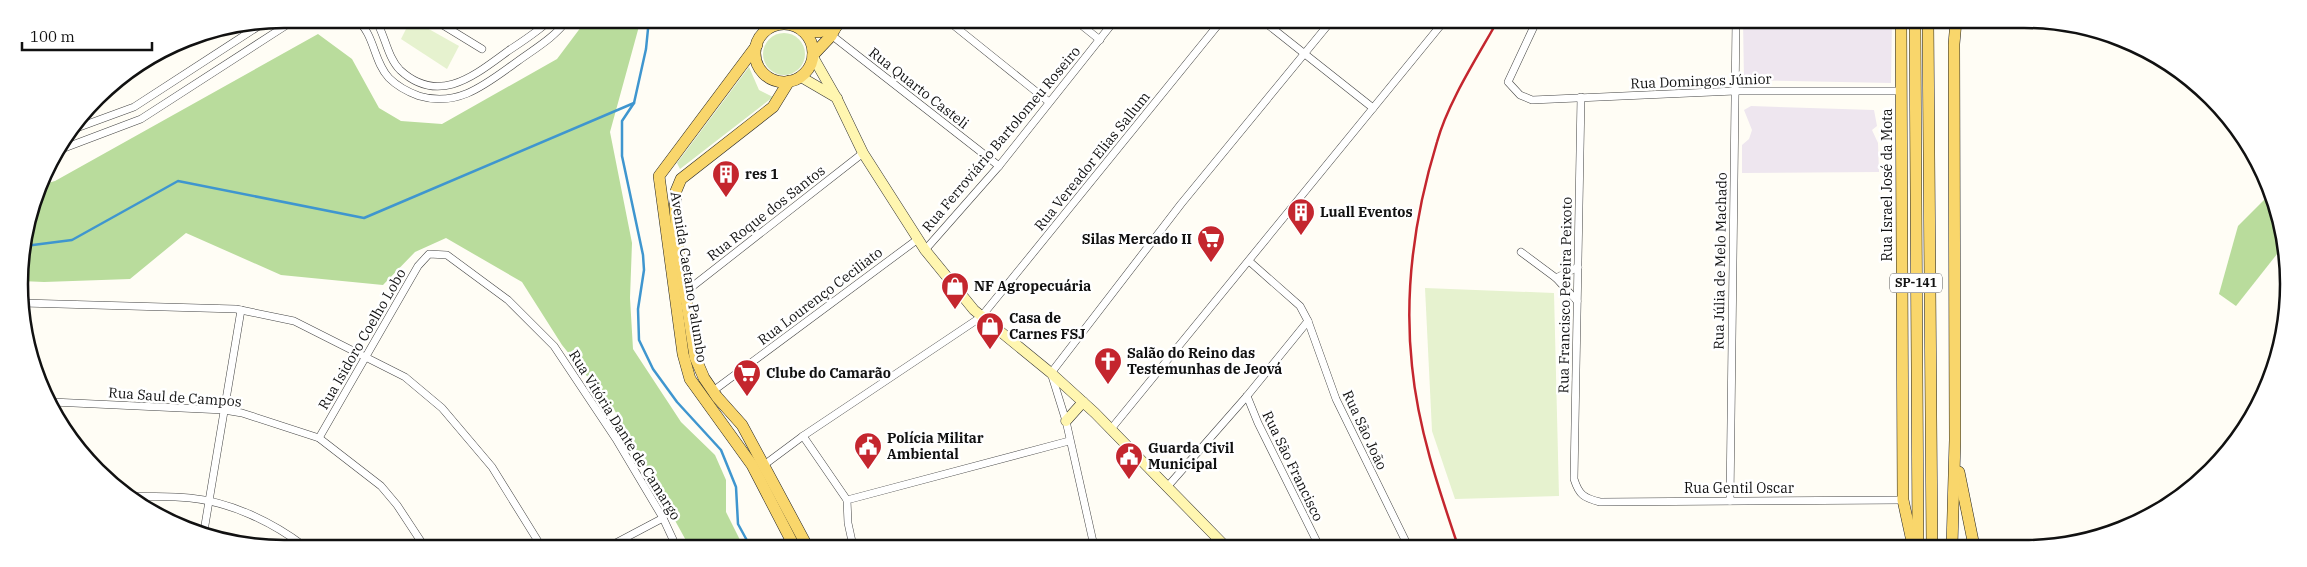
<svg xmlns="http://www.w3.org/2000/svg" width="2307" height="567" font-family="'IBM Plex Serif',serif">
  <rect width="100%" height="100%" fill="#fffdf5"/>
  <g fill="#eee6ef">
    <path d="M1743,21H1892L1891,83L1744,80Z"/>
    <path d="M1751,106L1874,110L1877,126L1872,130L1878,143L1879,172L1742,173V145L1749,139L1752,130L1744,110Z"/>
  </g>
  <g fill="#d5ebbd">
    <circle cx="784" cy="54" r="21"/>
    <path d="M749,67L759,90L773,97L680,169L677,163Z"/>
  </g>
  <g fill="#b9dc9c">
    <path d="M587,19H641L610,132L632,243L630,298L633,349L681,422L715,455L726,480V512L743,546H689L615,411L562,345L522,282L446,238L415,252L383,285L281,275L186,233L130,279L44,282L21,281L19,266L41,185L55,181L318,34L352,59L379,108L401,121L442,124L557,59Z"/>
    <path d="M2269,195L2279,215L2281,249L2236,306L2219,294L2238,226Z"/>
  </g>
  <g fill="#e6f2cf">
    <path d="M411,19L459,46L447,69L401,39Z"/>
    <path d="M1425,288L1554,293L1559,496L1455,499L1432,431Z"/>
  </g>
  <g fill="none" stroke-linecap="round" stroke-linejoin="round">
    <g stroke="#3f96cf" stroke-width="2.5">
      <path d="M649,19L646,49L634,103L622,121V156L643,255L644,270L638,309L639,340L653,369L677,402L721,450L736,487L738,524L750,546"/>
      <path d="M25,246L72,240L178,181L364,218L634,103"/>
    </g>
    <g stroke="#444" stroke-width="8">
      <g id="street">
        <path d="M356,19C375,34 373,61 389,78C397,86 408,92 419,96C459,108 487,83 518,61C536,48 555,37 568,19"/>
        <path d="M375,19C385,34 387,57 400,70C439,106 475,75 508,51C523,41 539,31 551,19"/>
        <path d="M433,19L482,49"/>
        <path d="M947,20L1049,102"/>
        <path d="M1075,20L1100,40"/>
        <path d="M1262,20L1373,108"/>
        <path d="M1537,20L1508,82L1520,95L1532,100L1735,91H1902"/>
        <path d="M830,34L999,166"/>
        <path d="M1581,97L1574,479C1579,495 1584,498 1600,502L1903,500"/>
        <path d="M74,129L134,107L265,22"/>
        <path d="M59,150L141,119L296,19"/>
        <path d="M925,250L999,166L1115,20"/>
        <path d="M1521,252L1556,278"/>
        <path d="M1249,261L1300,306L1308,321L1336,399L1408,546"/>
        <path d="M684,293L863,153"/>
        <path d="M1577,301L1556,278L1578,267"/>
        <path d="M23,303L236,309L294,321L405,377L442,408L492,467L541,546"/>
        <path d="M713,391L918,239"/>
        <path d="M1247,396L1258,423L1319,546"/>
        <path d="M52,402L224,410L242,413L319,438L381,486L397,505L424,546"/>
        <path d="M1111,429L1445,20"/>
        <path d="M803,436L847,500"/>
        <path d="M319,438L418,266L429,254L447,255L508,300L554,346L616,439L663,518L676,546"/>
        <path d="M764,465L803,436L981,317L1222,20"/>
        <path d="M1168,486L1247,396L1308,321"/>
        <path d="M132,496C151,497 171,496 190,498C231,502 272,522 304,546"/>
        <path d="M1730,501L1736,21"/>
        <path d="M204,531L241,310"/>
        <path d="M610,546L663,518"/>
        <path d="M853,546L848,523L847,500L1069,441"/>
        <path d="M1094,546L1066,421L1051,373L1181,204L1332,20"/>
      </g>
    </g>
    <g stroke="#333" stroke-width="11">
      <g id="secondary">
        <path d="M813,57L837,99L863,153L925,250L974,310L1051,373L1095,413L1225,546"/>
        <path d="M801,77L837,98"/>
        <path d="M1066,421L1083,402"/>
      </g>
    </g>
    <g stroke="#222" stroke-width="12">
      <g id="primary">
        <path d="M1901,21L1903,500L1913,546"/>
        <path d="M1915,21L1918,542"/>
        <path d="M1928,21L1932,546"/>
        <circle cx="784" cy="53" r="29"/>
        <path d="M803,31L819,32L836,27"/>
        <path d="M757,45L659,176L683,354L690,379L752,465L794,546"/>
        <path d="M813,55L831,36L840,19"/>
        <path d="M789,81L773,107L681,179L676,191L675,205L677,240L695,357L704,378L717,397L742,425L807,546"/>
        <path d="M1959,472L1974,546"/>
        <path d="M1952,546L1955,440L1954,44L1956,21"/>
      </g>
    </g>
    <use href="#street" stroke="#fff" stroke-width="7"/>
    <use href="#secondary" stroke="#fff6b0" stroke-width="10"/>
    <use href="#primary" stroke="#f9d66b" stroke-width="11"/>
    <path stroke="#c4262e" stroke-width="2.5" d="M1458,546C1438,487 1418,428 1412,366C1404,292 1415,214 1437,142C1448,102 1478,56 1498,20"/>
  </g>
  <defs>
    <g id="building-pin" transform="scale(1.4375)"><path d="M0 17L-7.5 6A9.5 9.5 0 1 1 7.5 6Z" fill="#c4262e" stroke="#fff"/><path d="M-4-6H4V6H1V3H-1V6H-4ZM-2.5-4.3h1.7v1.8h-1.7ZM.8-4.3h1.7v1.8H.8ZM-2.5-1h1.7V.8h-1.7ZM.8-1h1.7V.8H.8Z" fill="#fff"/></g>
    <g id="supermarket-pin" transform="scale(1.4375)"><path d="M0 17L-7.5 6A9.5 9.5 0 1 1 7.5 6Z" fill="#c4262e" stroke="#fff"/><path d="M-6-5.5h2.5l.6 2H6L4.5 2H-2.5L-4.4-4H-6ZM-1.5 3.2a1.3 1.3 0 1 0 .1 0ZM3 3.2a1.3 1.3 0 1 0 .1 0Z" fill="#fff"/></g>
    <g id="shop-pin" transform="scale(1.4375)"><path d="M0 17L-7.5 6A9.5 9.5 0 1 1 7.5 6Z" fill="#c4262e" stroke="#fff"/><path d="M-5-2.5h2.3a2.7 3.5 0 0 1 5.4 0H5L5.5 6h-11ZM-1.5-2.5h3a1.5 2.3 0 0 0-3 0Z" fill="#fff"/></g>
    <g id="church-pin" transform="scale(1.4375)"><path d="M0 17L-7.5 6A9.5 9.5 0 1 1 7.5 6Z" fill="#c4262e" stroke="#fff"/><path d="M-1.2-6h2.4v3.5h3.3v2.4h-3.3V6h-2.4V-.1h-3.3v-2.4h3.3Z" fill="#fff"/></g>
    <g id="civic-pin" transform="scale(1.4375)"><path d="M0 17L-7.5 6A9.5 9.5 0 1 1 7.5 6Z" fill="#c4262e" stroke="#fff"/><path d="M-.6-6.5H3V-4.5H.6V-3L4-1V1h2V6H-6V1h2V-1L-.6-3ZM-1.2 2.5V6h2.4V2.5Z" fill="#fff"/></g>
  </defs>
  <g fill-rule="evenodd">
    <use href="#building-pin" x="726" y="174"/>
    <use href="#building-pin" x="1301" y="212"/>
    <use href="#supermarket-pin" x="1211" y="239"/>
    <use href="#shop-pin" x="955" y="286"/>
    <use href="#shop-pin" x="990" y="326"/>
    <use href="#church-pin" x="1108" y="361"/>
    <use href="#supermarket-pin" x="747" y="373"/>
    <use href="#civic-pin" x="868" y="446"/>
    <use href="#civic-pin" x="1129" y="456"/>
  </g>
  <g text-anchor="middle" stroke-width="5" stroke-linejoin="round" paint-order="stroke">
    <rect fill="#fff" stroke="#585858" stroke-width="1" x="1890" y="273.5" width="52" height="19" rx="4"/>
    <g font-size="12" font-weight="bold" fill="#111">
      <text x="1916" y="287">SP-141</text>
    </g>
    <g font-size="14" fill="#111" stroke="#fff">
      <text transform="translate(1701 81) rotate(-2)" y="5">Rua Domingos Júnior</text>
      <text transform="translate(919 88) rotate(38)" y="5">Rua Quarto Casteli</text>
      <text transform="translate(1001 139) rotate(-50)" y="5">Rua Ferroviário Bartolomeu Roseiro</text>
      <text transform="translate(1092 161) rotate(-51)" y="5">Rua Vereador Elias Sallum</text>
      <text transform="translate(1887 185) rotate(-90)" y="5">Rua Israel José da Mota</text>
      <text transform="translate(766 213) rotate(-38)" y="5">Rua Roque dos Santos</text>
      <text transform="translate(1720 261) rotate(-89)" y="5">Rua Júlia de Melo Machado</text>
      <text transform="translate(689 277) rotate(81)" y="5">Avenida Caetano Palumbo</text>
      <text transform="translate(1565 295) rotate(-89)" y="5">Rua Francisco Pereira Peixoto</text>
      <text transform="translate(820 296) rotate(-37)" y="5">Rua Lourenço Ceciliato</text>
      <text transform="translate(362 339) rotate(-60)" y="5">Rua Isidoro Coelho Lobo</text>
      <text transform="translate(175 397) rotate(4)" y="5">Rua Saul de Campos</text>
      <text transform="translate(1365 430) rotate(65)" y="5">Rua São João</text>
      <text transform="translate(625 435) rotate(58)" y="5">Rua Vitória Dante de Camargo</text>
      <text transform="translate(1293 466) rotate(64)" y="5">Rua São Francisco</text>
      <text x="1739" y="493">Rua Gentil Oscar</text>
    </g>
    <g font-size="14" font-weight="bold" fill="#111" stroke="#fff" text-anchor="start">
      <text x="745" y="179">res 1</text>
      <text x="1320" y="217">Luall Eventos</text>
      <text x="1192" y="244" text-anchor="end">Silas Mercado II</text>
      <text x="974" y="291">NF Agropecuária</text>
      <text x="1009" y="323">Casa de<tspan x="1009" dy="16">Carnes FSJ</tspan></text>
      <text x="1127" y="358">Salão do Reino das<tspan x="1127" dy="16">Testemunhas de Jeová</tspan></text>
      <text x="766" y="378">Clube do Camarão</text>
      <text x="887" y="443">Polícia Militar<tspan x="887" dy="16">Ambiental</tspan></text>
      <text x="1148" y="453">Guarda Civil<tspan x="1148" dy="16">Municipal</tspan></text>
    </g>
  </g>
  <path d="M0 0H2307V567H0ZM284 28H2024A256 256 0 0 1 2280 284V284A256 256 0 0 1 2024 540H284A256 256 0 0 1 28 284V284A256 256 0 0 1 284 28Z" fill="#fff" fill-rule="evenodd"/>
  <path fill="none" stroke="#111" stroke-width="2.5" d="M284 28H2024A256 256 0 0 1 2280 284V284A256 256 0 0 1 2024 540H284A256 256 0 0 1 28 284V284A256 256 0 0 1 284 28Z"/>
  <path d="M22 42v8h130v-8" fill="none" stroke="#111111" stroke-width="2.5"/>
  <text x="30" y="42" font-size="15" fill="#111111" stroke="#ffffff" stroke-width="4" paint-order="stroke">100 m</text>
</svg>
